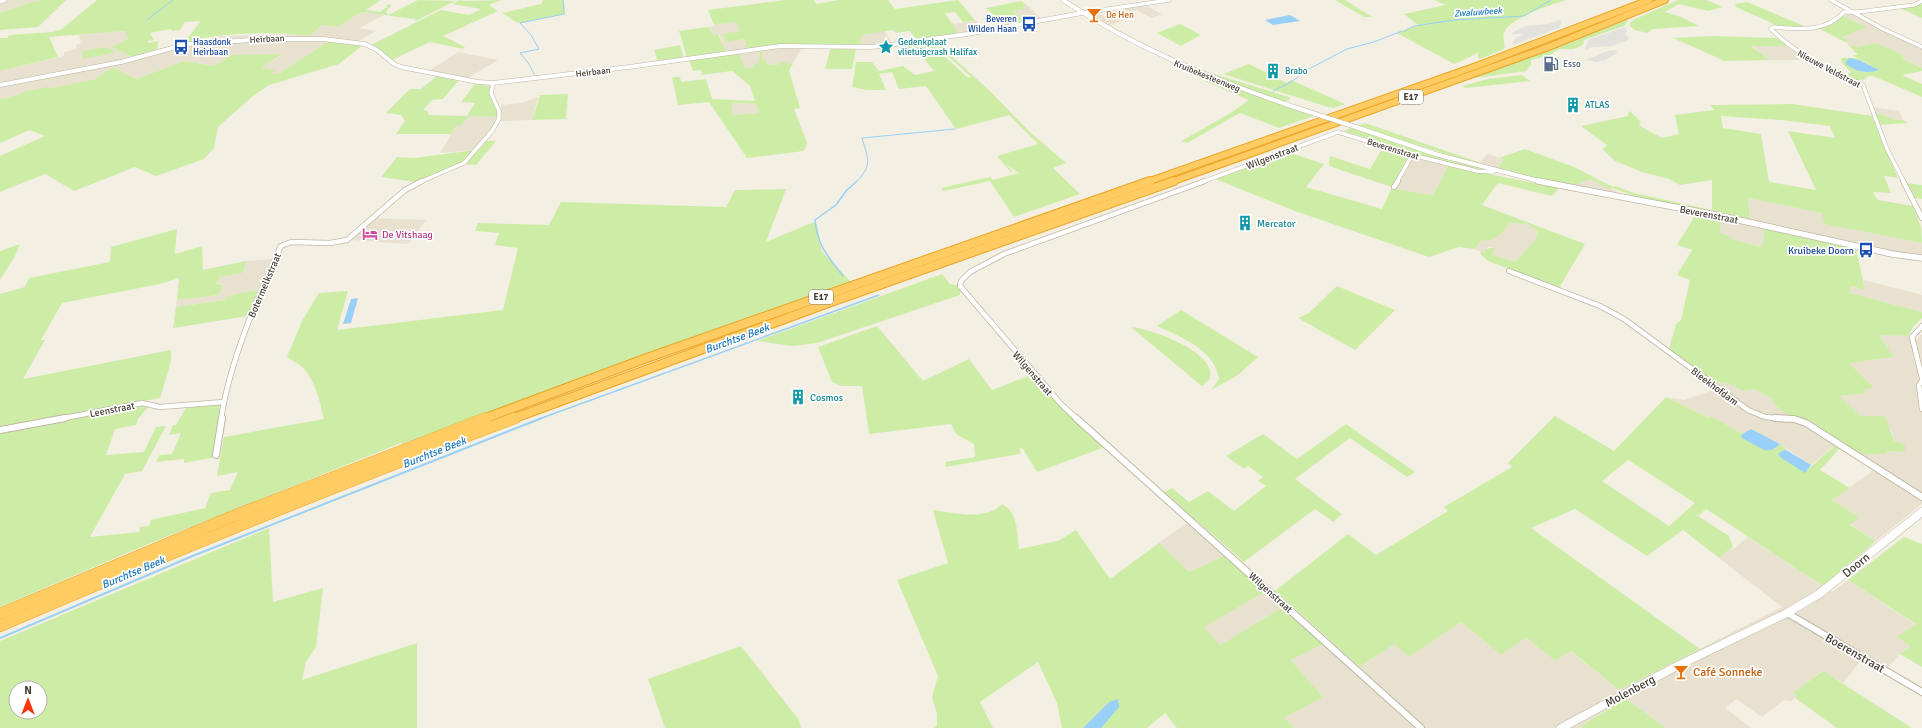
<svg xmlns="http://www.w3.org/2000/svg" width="1922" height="728" font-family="Signika,sans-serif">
  <rect width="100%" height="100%" fill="#f4efe3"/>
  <g fill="#e8e1d0">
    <path d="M0,0H43L35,1L0,13Z"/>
    <path d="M1027,5L1042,19L1026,22L1013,10L1025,9L1023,6Z"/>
    <path d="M1145,5L1162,14L1151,18L1137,10L1123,14L1116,10Z"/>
    <path d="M362,12L384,15L359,28L376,31L353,44L329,41L278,74H271L275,71L260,68L282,55H231L214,66L184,61L136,79L113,67L95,79L46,90L51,87L0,99V71L64,56V52L76,49V45L81,43L79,35L125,31L128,39L111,47L134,58L192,41L220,36L296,34L310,36L322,25L337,27Z"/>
    <path d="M1098,13L1106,18L1121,14L1131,18L1106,26L1087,15Z"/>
    <path d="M1846,13H1851L1922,48V68L1905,60L1900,53L1876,43L1857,47L1845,42L1847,41L1842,37L1866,27L1843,16Z"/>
    <path d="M975,20L984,30L959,34L950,22L954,24Z"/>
    <path d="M736,21L741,31L723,35L726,42L744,39L747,49L726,51L719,34L713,35L708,27Z"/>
    <path d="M884,31H885L892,44L860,46L862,35Z"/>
    <path d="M1751,45L1788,46L1807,60H1770Z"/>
    <path d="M802,47L793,64L780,63L778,65L766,64L767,61L762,59L764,49Z"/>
    <path d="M759,50L760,56L758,63L751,69H746L739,53Z"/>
    <path d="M458,52L498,60L466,79L429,71Z"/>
    <path d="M538,97L532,120L501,121V105L522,103Z"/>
    <path d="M732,103L756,104L760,113L732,115Z"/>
    <path d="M1872,107L1899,111L1903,120H1895L1875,112Z"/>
    <path d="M469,116L498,117L490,131L475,150L440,153L457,125H462Z"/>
    <path d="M1488,154L1505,160L1499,170L1484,166L1480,162Z"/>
    <path d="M1409,155L1448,166L1433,195L1395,189L1392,187Z"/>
    <path d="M1590,179L1616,191L1618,194L1573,186Z"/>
    <path d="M1748,198L1823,213L1825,224L1922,243V255L1901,253L1750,221Z"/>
    <path d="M375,218L426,220L408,244L352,240Z"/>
    <path d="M1721,218L1763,227L1764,239L1763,247L1728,238V236L1719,233Z"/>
    <path d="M1508,223L1528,224L1538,232L1535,240L1515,262L1492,255L1495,247H1488L1486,249V253L1474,249L1482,240Z"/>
    <path d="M273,259L258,290L240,293L225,300L176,307L177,300L218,295L223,284L216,283L220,277L243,273L246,261Z"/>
    <path d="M1863,280L1922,295V312L1850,293L1849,286L1865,290Z"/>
    <path d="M1878,334L1908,336L1917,339L1922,334V504L1876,541L1850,524L1859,517L1832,500L1874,470L1858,454H1885L1886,451L1905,452L1894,441L1891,429L1861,416L1838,396L1866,393L1861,389L1858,372L1848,363L1894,357Z"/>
    <path d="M1720,382L1735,385L1743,391L1755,389L1775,401L1790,417L1768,416L1753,411L1711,383Z"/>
    <path d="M1714,390L1729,401L1757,416L1797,422L1806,425L1837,444L1811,465L1780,444L1751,429L1743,434L1710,417L1709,418L1666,397L1684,400Z"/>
    <path d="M1188,522L1226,555L1189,572L1159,543Z"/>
    <path d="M1748,537L1832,592L1848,580L1916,625L1898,637L1911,646L1900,654L1887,669L1861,660L1843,683L1822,671L1793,694L1797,696L1795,698L1791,701L1784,700L1762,717L1736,699L1725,708L1751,728H1666L1626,699L1581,726L1583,728H1292L1293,727L1284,718L1323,697L1291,660L1330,639L1360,667L1394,644L1409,657L1461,622L1501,655L1526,636L1555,661L1570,651L1619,690L1782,607L1719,558L1733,548H1735Z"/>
    <path d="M1267,591L1283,607L1220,645L1204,627Z"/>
  </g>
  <g fill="#cdeda7" fill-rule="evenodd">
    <path d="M43,0H66L38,27L0,30V13L35,1Z"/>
    <path d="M97,0H381L366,10L380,12L387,7L386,5L390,4L391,6L386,12L388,15L418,0L455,1L416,21L414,19L362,12L337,27L322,25L310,36C279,32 240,32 210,37C201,38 192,43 183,44L201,21L185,22L180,30L172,31L171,29L150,33L154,40L148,41V43L158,41L157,51L134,58L111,47L128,39L125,31L49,37L58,57L0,71V38H7L9,35L53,32L62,29Z"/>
    <path d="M460,0C464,2 493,0 501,0L489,5L498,11L443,36L465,47L463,49L430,42L392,60L371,45L441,10L469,15L481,9L452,4Z"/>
    <path d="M543,0H564L565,14L518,23L502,13L541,4Z"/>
    <path d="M786,0H814L816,4L839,0H888L895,9L958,0L975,20L963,22L955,12L945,13L959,34L917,41L910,31L896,33L893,30L862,35L860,46L791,44L747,49L744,39L726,42L723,34L740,31L736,22L714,25L708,10Z"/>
    <path d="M1335,0H1345L1372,17H1364Z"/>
    <path d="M1434,0H1567C1553,4 1508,18 1504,33C1502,38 1506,44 1504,49L1480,59L1478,58V52L1470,57L1454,64L1397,33L1418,25L1404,14L1446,5Z"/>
    <path d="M1678,0H1706L1723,7L1708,11L1679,4L1665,12L1681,17L1699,26L1652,29L1648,33L1634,30L1630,26V23L1635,19Z"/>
    <path d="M1021,1L1027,5L1023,6L1025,9L1013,11L1026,22L1007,26L986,8Z"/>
    <path d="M1747,2L1809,28L1772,26L1774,24L1736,7L1735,4Z"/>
    <path d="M1922,4V18L1897,7Z"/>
    <path d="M1843,16L1867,27L1842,37L1848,41L1845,42L1818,28L1827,26Z"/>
    <path d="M1629,19L1624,26L1584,40L1583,45L1574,49H1559L1550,55L1531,60V65L1526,71L1474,78Z"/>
    <path d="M1180,24L1201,35L1181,46L1157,33Z"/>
    <path d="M708,27L713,35L718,34L726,51L687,57L679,31Z"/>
    <path d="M1712,36L1777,38L1788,46H1751L1770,60L1725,61L1673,38Z"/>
    <path d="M329,41L362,46L339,64L269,85L253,96L218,127L214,148L204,159L156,176L135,167L74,191L45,174L0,192V156L45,136L30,130L0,143V99L21,94L22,92L52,86L47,89L95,79L113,67L136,79L184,61L214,66L231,55L282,54L261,68L276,70L271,74H278Z"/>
    <path d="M935,41L991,92L1032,134L1066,163L1053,168L1080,194L1014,217L990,181L944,191L941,188L990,177L993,180L1019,173L1006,164L1013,172H1011L997,156L1038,144L1009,115L956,129L926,86L899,89L892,72L879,74L886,90H867L852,87L856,62H872L879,71L903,66L915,75L934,71L921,55L940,52L968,78L971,77L933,42Z"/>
    <path d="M929,42L938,50L910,56L901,46Z"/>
    <path d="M1847,43L1857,47L1876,43L1900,53L1905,60L1922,68V71L1902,75L1922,84V97L1873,76H1869L1860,82L1833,70L1838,69L1847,74L1851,72L1842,63L1841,58H1858L1852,55H1858ZM1855,59L1863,61L1878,70C1862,74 1859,73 1846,62Z"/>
    <path d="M680,45L684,58L658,62L654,50Z"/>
    <path d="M104,47L117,52L82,59L83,51Z"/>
    <path d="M831,47L856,48L852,69H825Z"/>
    <path d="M764,49L762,59L767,61L766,64L778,65L780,62L793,64L789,70L800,108L794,109L807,143L804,151L747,158L709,102L678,105L672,77H680L681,82L706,79L712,99L755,101L750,86L732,71L702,75L701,70L693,71L689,60L739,53L746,69L754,67L753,65L758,63L760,56L759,50ZM732,103L756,104L759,113L732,115Z"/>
    <path d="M1249,64L1287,83L1291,80L1345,104L1333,108L1328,107L1223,74Z"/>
    <path d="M1198,69L1289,97L1290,100L1283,102L1196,70Z"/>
    <path d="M1190,73H1195L1314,116L1279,128L1240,113L1187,143L1181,141L1229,114L1249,100L1198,78Z"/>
    <path d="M1522,75L1530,81L1466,88L1462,86L1488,79Z"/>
    <path d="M437,76L458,81L443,99L432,100L423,110L427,111L429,115L467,116L475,103L461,102L475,84L490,86L491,97L497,107L498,117L469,116L462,125H457L451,134H396L405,121L401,115L386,113L410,89H421Z"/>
    <path d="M568,94L566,119L532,120L540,95Z"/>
    <path d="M1793,104L1872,116L1898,178L1884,176L1891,193L1873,192L1878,200L1913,206L1921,227L1922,243L1824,224L1822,213L1748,198L1750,221L1641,198L1612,188L1610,189L1590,179L1573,186L1499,170L1500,164L1504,160L1499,158L1525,149L1574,167L1613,187L1615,186L1634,193L1712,210V180L1680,185L1669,179L1642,172L1615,161L1602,149L1607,145L1581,126L1628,116L1629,111L1631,112L1641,122L1639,124L1642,127L1662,138L1679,134L1675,115L1714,110L1710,105ZM1721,116L1781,120L1830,126L1835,138L1788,131L1816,190L1769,182L1761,134L1723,128Z"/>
    <path d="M1875,112L1895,120H1903L1908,123L1879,125Z"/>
    <path d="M1365,123L1481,163L1484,166L1357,126Z"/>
    <path d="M1350,128L1489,170L1487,172L1443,162L1344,131Z"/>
    <path d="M486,141H496L476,165L465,164Z"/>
    <path d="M1383,147L1409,155L1392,187L1395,189L1433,195L1448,166L1559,188L1552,196L1498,183L1482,205L1585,244L1559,288L1488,261L1481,255L1480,251L1485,253L1486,249L1495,247L1492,255L1515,262L1535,240L1538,232L1528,224L1508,223C1505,233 1497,238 1488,241L1482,240L1474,249L1459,247L1429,257L1295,211L1215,179L1288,152L1324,164L1306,187L1382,209L1392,187L1329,166L1330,156L1370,169Z"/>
    <path d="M475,150L462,162L416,182L381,177L397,157L414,158Z"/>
    <path d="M1907,183L1922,185V199L1915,198Z"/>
    <path d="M786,189L766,242L814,222L817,225L822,252L851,282L627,361L402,444L401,443L141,547L0,607V432L128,407L142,406L148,407L138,419L136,425L115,429L106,455L144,452L156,427L166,426L142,471L125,474L90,537L139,532L140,527L149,526L151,520L205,508L211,493L230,490L238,472L217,476L224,437L324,419C321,404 314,378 302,367C298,363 292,361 287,357L302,321L319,293L348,291L337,330L503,310L518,248L495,245L499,233L475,231L478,223L549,225L561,202L726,207L735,190Z"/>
    <path d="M1689,212L1721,218L1720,233L1729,236L1728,238L1762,247L1764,239L1763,227L1856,249L1865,290L1850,286V293L1922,312V318L1914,326L1908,336L1879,335L1894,357L1849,363L1874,388L1862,389L1867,393L1839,396L1861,416H1885L1894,441L1905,445V452L1887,451L1885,454H1858L1790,417L1772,402L1775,401L1755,389L1743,391C1733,384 1723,381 1711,383L1656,345L1661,343L1669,349L1676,324L1681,320L1690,280L1677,275L1692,250L1677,245L1695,216L1689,213Z"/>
    <path d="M177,229L175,254L202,246L203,270L246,261L243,273L220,277L216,283L223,285L218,295L177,300L179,278L160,284L62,303L41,340H45L23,379L171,350V362L160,398L0,428V294L25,287L29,278L110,262L111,247Z"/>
    <path d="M20,244L15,256L0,280V251Z"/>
    <path d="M942,274L950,284L956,285L960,289V295L817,343L792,346L757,341Z"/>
    <path d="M1337,286L1395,310L1355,350L1298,318L1309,313Z"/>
    <path d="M258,290L248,316L173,328L176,307L225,300L226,297L240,293Z"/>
    <path d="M1181,310L1258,357L1238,375L1211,390L1219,379C1215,350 1181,337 1157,326Z"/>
    <path d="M877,326L923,381L969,359L992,390L1031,375L1062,408L1105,447L1037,472L1023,449L1020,448V454L946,467L945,462L975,457L974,444L956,434L951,424L869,434L862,386H841L832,382L818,347Z"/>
    <path d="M1131,327C1151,329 1204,348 1210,370C1211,373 1210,376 1210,379L1202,386Z"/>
    <path d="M1666,397L1709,418L1710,416L1743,434L1741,435L1768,451L1776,448L1780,444L1788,451L1784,450L1778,454L1805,472L1837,444L1841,447L1820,470L1850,488L1832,500L1859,517L1850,525L1876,541L1823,586L1706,509L1698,516L1729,536L1733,547L1719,558L1683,530L1647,556L1575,509L1531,528L1700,649L1619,690L1571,651L1555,661L1526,637L1501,655L1461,622L1409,657L1394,644L1360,667L1275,591L1348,534L1376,555L1448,511L1444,507L1512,467L1508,463L1555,416L1614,451ZM1628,460L1695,503L1669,526L1602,481Z"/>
    <path d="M220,405L214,455L211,458L184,463V459L156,462L160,455L172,454L181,433L169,435L173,425H176L186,408Z"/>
    <path d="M1346,424L1415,472L1407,477L1350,438L1295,479L1342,514L1333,522L1315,509L1244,562L1164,492L1172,488L1189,502L1208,491L1234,511L1266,486L1258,481L1263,477L1248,466L1244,469L1226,456L1263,434L1297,459Z"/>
    <path d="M1002,504C1018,512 1017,533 1019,549L1058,541L1076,530L1110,579L1159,543L1189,572L1226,555L1267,591L1204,627L1220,645L1283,607L1325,643L1291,660L1323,697L1284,718L1294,727L1292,728H1177L1165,713L1147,728H1101L1105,722L1109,702L1083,728H1062L1057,703L1038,662L980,702L993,728H934L937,726V714L932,697L938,676L897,580L948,563L933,510C954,513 985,521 1002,504Z"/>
    <path d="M269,528L273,602L323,588L316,647L306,662L302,680L417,643V728H0V641ZM16,688H40V712H16Z"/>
    <path d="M1904,537L1922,544V667L1900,654L1911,646L1897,637L1916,624L1848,580Z"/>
    <path d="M741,646L799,720L801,728H665L648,679Z"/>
    <path d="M1823,671L1912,728H1837L1795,698L1797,696L1793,693Z"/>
    <path d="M1626,699L1666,728H1583L1581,726Z"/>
  </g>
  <g fill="#e3e1dc">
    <path d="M1560,20L1561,23L1559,28L1512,45L1515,38L1524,34H1511L1515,31L1526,26L1548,24Z"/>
    <path d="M1625,27L1627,32L1625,34L1630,39L1613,46L1592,47L1585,50L1588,40Z"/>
    <path d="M1616,50L1617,53L1616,54L1603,61L1595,62L1586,60L1607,51Z"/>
  </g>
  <g fill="#98d0f7">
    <path d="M1290,15L1300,21L1273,25L1265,20Z"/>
    <path d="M1849,58L1859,60L1879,70C1866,74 1856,72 1845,63Z"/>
    <path d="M358,298L351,323L343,324L351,299Z"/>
    <path d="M1751,429L1780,444C1776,448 1770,452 1764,450L1742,438L1741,435Z"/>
    <path d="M1784,450L1788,451L1811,465L1805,473L1780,457L1778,454Z"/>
    <path d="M1118,699L1119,707L1101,728H1083L1109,702Z"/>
  </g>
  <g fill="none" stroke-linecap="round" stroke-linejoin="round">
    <g stroke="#98d0f7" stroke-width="1">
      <path d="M147,20L173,0"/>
      <path d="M1404,31L1414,26L1454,20L1524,16L1551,0"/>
      <path d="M535,76L529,64L520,53L539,49L531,35L520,23L564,14L563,0"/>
      <path d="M1273,91L1291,82L1307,70L1347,49L1374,42L1402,31"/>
      <path d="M856,182C873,166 868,158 862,138L955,129"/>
    </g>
    <g stroke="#98d0f7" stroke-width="1.5">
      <path d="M843,276C827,255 818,247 815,220L836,205L846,191L857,181"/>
      <path d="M539,419L879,295"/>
    </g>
    <path stroke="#98d0f7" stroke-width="2" d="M0,638L195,555L542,418"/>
    <g stroke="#c0b7a5" stroke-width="4.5">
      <g id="minor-far2">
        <path d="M1831,0L1883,29L1922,47"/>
        <path d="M0,2L5,0"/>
        <path d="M1082,13L1169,0"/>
        <path d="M420,182L464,163L492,131L499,119V111L491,93L493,83"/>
        <path d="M1202,182L1338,132L1412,155L1477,171L1493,172L1495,170"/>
        <path d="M1397,182L1412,155"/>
        <path d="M1904,182L1887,149L1863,85C1829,69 1798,56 1771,29L1773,27C1799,29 1825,33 1844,12H1858L1914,5L1922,1"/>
      </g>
    </g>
    <g stroke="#c0b7a5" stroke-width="6">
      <g id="minor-far1">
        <path d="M1903,181L1922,218"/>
        <path d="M1394,187L1398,181"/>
        <path d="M1509,271L1600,306L1624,319L1748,410L1765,417L1790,419"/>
        <path d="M1922,326L1912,337L1922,378"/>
        <path d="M1922,381L1919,385L1922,409"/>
        <path d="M59,419L142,403L160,407L224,402"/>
        <path d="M221,419C230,360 257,299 281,246L291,242L330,243L347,240L405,190L422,181"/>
        <path d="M1077,419L1061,404L960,286L961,281L970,272L1004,254L1205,181"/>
      </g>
    </g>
    <g stroke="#c0b7a5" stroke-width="8">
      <g id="minor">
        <path d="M1076,418L1421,728"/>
        <path d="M1775,418L1794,419L1806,423L1922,497"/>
        <path d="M0,430L65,418"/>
        <path d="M216,455L222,418"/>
        <path d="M1787,613L1922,692"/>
      </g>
    </g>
    <g stroke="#c0b7a5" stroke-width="5">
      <g id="tertiary-far2">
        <path d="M1063,0C1135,48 1212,79 1294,107"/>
        <path d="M0,85L121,62L187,44L266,39H323L365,44L377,50L394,64L401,67L478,82L493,83L629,67L780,46L871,47L890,45L967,34L1082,13"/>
        <path d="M1362,129L1435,154L1543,182"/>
      </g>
    </g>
    <g stroke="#c0b7a5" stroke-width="7">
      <path id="tertiary-far1" d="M1538,181L1716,215L1892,254L1922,258"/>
    </g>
    <g stroke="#c0b7a5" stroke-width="9">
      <path id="tertiary" d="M1561,728L1675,667L1787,613L1819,594L1922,512"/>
    </g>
    <g stroke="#eda423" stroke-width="8">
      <g id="motorway-far2">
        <path d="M1147,182L1479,65L1649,0"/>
        <path d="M1171,182L1546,48L1665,0"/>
      </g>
    </g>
    <g stroke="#eda423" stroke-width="10">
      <g id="motorway-far1">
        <path d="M483,419L644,359L1150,181"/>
        <path d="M512,419L831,302L1174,181"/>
      </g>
    </g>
    <g stroke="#eda423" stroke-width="12">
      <g id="motorway">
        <path d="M0,614L231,517L486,418"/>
        <path d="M0,626C170,553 341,483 515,418"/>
      </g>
    </g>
    <use href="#minor-far2" stroke="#fff" stroke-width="3.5"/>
    <use href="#minor-far1" stroke="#fff" stroke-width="4.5"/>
    <use href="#minor" stroke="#fff" stroke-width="6"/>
    <use href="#tertiary-far2" stroke="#fff" stroke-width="4"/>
    <use href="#tertiary-far1" stroke="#fff" stroke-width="5.5"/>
    <use href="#tertiary" stroke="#fff" stroke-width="8"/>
    <use href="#motorway-far2" stroke="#ffcc63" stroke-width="6"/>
    <use href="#motorway-far1" stroke="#ffcc63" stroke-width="8"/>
    <use href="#motorway" stroke="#ffcc63" stroke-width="11"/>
    <g stroke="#c0b7a5" stroke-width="5" stroke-linecap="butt">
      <path id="tertiary-bridge" d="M1294,107L1362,129"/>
    </g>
    <use href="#tertiary-bridge" stroke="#fff" stroke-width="4"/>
  </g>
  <defs>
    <g id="bar-bare" transform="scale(1.2)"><path d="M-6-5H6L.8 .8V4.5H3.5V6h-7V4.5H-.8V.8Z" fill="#e8710a" stroke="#fff" stroke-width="2.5" paint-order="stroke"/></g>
    <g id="bus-bare" transform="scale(1.2)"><path d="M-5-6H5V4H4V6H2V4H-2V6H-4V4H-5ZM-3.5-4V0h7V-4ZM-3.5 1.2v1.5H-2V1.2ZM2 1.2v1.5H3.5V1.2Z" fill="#1a4fb4" stroke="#fff" stroke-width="2.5" paint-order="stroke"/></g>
    <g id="sight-bare" transform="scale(1.2)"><path d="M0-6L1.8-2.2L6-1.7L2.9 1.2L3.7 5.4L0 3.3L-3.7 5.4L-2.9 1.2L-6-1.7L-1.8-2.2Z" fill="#0f9aa8" stroke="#fff" stroke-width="2.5" paint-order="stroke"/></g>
    <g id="fuel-bare" transform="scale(1.2)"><path d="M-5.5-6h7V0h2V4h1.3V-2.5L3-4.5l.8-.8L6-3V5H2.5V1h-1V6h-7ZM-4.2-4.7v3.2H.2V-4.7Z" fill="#5c6f8a" stroke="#fff" stroke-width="2.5" paint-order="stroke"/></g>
    <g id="building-bare" transform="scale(1.2)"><path d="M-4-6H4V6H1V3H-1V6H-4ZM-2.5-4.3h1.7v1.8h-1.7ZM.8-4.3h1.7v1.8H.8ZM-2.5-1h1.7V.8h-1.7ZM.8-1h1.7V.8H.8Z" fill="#0f9aa8" stroke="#fff" stroke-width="2.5" paint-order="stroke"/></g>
    <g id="hotel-bare" transform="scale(1.2)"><path d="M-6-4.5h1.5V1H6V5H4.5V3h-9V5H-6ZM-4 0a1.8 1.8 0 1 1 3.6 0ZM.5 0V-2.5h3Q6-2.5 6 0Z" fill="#d1479c" stroke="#fff" stroke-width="2.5" paint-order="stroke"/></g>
  </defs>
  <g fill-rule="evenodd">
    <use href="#bar-bare" x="1094" y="15"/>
    <use href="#bus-bare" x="1029" y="24"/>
    <use href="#bus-bare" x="181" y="47"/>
    <use href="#sight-bare" x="886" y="47"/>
    <use href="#fuel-bare" x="1551" y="64"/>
    <use href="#building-bare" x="1273" y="71"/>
    <use href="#building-bare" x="1573" y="105"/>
    <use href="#building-bare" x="1245" y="223"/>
    <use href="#hotel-bare" x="370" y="234"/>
    <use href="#bus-bare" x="1866" y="250"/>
    <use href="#building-bare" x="798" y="397"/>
    <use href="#bar-bare" x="1681" y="672"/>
  </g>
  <g text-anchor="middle" stroke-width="3.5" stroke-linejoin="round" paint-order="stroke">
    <g font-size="9" font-style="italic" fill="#217abc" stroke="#fff">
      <text transform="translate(1478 12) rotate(-4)" y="3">Zwaluwbeek</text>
    </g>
    <g font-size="9" fill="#c56008" stroke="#fff" text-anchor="start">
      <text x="1106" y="18">De Hen</text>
    </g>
    <g font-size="9" fill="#164399" stroke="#fff" text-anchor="end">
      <text x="1017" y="22">Beveren<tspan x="1017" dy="10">Wilden Haan</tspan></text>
      <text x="193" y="45" text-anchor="start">Haasdonk<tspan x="193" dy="10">Heirbaan</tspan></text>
    </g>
    <g font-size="9" fill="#463e33" stroke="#fff">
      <text transform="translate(267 39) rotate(-3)" y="3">Heirbaan</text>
      <text transform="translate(1829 69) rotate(28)" y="3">Nieuwe Veldstraat</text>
      <text transform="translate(593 72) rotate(-7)" y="3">Heirbaan</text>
      <text transform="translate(1207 76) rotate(22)" y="3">Kruibekesteenweg</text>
      <text transform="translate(1393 149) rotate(17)" y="3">Beverenstraat</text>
    </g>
    <g font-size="9" fill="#0d838f" stroke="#fff" text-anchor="start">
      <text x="898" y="45">Gedenkplaat<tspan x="898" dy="10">vlietuigcrash Halifax</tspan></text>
      <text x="1285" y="74">Brabo</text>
      <text x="1585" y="108">ATLAS</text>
    </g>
    <g font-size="9" fill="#4e5e75" stroke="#fff" text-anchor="start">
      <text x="1563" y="67">Esso</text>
    </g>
    <g fill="#fff" stroke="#7e7870" stroke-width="1">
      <rect x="1399" y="90" width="24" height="14" rx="3"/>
      <rect x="809" y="290" width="24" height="14" rx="3"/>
    </g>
    <g font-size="9" font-weight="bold" fill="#463e33">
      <text x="1411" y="100">E17</text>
      <text x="821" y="300">E17</text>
    </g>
    <g font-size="10" fill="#463e33" stroke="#fff">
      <text transform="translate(1272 156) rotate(-21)" y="4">Wilgenstraat</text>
      <text transform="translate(1709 214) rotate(11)" y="4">Beverenstraat</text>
      <text transform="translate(264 285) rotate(-67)" y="4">Botermelkstraat</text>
      <text transform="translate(1033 373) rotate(49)" y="4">Wilgenstraat</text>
      <text transform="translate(1715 386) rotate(37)" y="4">Bleekhofdam</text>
      <text transform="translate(112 409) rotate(-11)" y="4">Leenstraat</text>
      <text transform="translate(1271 592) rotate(42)" y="4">Wilgenstraat</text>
    </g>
    <g font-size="10" fill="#0d838f" stroke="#fff" text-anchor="start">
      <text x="1257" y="227">Mercator</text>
      <text x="810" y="401">Cosmos</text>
    </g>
    <g font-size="10" fill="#b23c85" stroke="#fff" text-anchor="start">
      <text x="382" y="238">De Vitshaag</text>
    </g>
    <g font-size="10" fill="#164399" stroke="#fff" text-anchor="end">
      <text x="1854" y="254">Kruibeke Doorn</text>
    </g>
    <g font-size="11" font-style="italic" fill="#217abc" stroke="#fff">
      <text transform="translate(737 338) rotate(-20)" y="4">Burchtse Beek</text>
      <text transform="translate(434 452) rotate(-22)" y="4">Burchtse Beek</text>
      <text transform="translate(133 572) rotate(-23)" y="4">Burchtse Beek</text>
    </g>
    <g font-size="12" fill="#463e33" stroke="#fff">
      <text transform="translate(1856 565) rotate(-39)" y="4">Doorn</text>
      <text transform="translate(1855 653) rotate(30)" y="4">Boerenstraat</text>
      <text transform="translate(1630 691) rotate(-28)" y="4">Molenberg</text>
    </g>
    <g font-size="12" fill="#c56008" stroke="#fff" text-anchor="start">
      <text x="1693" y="676">Café Sonneke</text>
    </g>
  </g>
  <g transform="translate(28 700)"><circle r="19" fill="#ffffff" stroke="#b5b2ad"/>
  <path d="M0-3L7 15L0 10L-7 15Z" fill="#ff340f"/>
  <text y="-6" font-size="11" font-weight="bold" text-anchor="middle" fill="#463e33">N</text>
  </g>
</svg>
